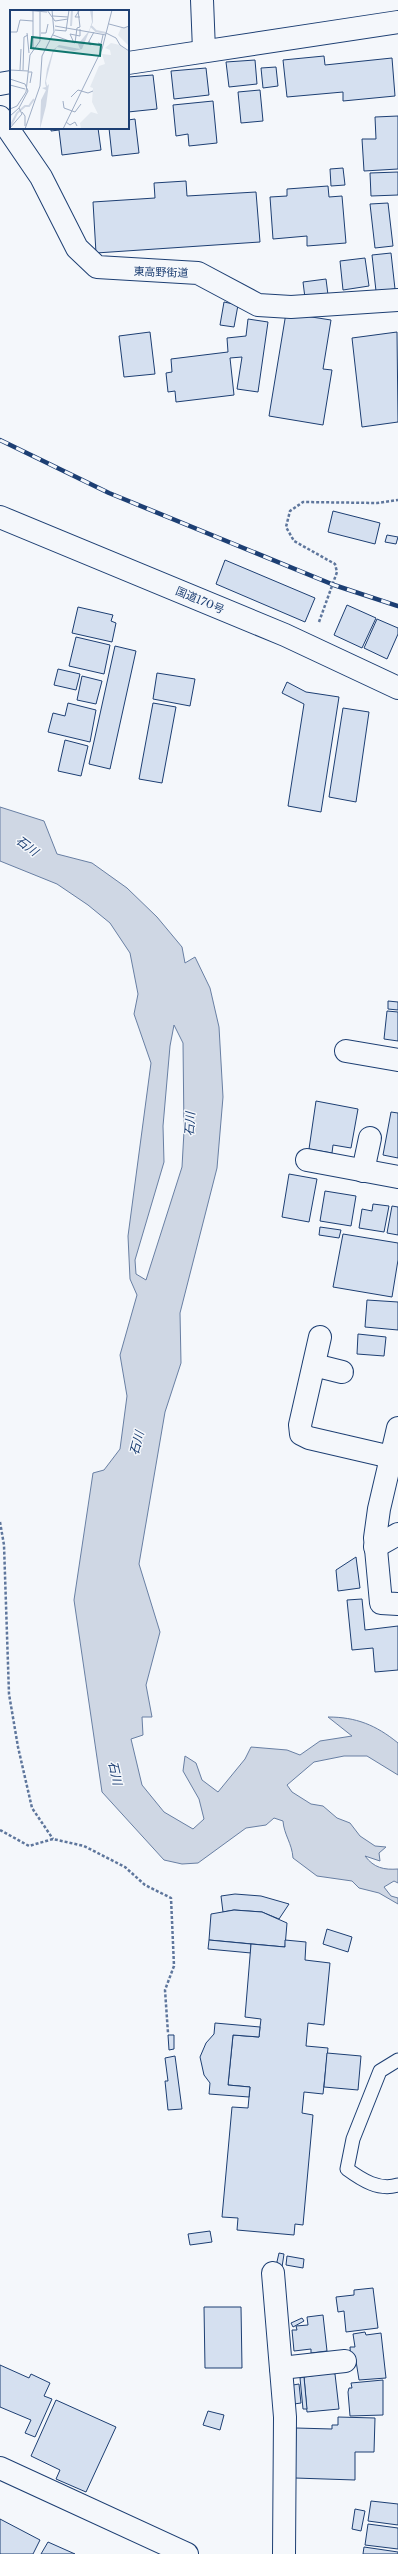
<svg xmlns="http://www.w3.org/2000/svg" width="398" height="2554" font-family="'Libre Baskerville','Noto Sans JP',serif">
  <rect width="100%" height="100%" fill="#f4f7fb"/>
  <path fill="#cfd7e4" stroke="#687fa3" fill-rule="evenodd" d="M0,807L44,821L57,854L92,863L127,888L157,917L182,947L185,963L195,957L210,988L219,1027L223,1097L217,1168L180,1313L181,1363L165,1412L139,1564L160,1632L146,1685L152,1717H142L143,1735L131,1739L142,1785L164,1812L193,1829L204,1819L199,1799L183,1771L185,1756L196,1763L202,1780L218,1792L245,1759L251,1747L287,1750L300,1755L320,1741L352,1736L328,1717C356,1717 376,1725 398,1743V1775L367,1756H344L314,1762L287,1785L292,1792L311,1804L323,1806L337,1818L350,1823L360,1836L375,1846L386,1847L379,1853L380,1861L365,1856C374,1868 384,1870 398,1869V1883L394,1881L384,1887L391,1896L398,1898V1904L379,1893L359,1888L352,1881L317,1876L293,1858C292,1843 284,1835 283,1821L274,1818L266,1825L246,1828L198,1863L182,1864L164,1860L102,1792L74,1600L93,1473L104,1470L120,1449L127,1396L120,1355L137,1295L130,1279L128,1236L151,1063L134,1014L138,994L130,953L110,923L88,905L57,884L0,861ZM174,1025L183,1043L184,1131L182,1167L146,1280L136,1274L135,1260L164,1162L163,1126L170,1046Z"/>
  <g fill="#d5e0f0" stroke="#1d3f73">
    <path d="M324,56L325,65L392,58L395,96L343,101V92L287,97L283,60Z"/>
    <path d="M255,60L257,84L229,87L226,62Z"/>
    <path d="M276,67L278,86L263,88L261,68Z"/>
    <path d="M206,68L209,95L174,99L171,71Z"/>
    <path d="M153,75L157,109L128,112V77Z"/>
    <path d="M260,90L263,121L241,123L238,92Z"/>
    <path d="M213,101L217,143L189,146L188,134L176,136L173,105Z"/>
    <path d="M398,116V169L364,171L362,139H376L375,117Z"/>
    <path d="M135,119L139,153L112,156L109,128H128V120Z"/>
    <path d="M51,128H98L101,150L62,155L59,130L51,131Z"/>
    <path d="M343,168L345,185L331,186L330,169Z"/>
    <path d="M398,172V195L371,196L370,173Z"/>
    <path d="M186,181L187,196L256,192L260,242L96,253L93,202L155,198L154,183Z"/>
    <path d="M328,186L329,197L342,196L346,243L307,246V236L273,239L270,197L287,196V189Z"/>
    <path d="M388,203L393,246L375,248L370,204Z"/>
    <path d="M391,253L395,289L376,291L372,255Z"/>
    <path d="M365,258L369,286L343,290L340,261Z"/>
    <path d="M326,279L328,295L305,298L303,282Z"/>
    <path d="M224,302L238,305L234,327L220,325Z"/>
    <path d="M286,313L331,320L323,369L332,370L323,425L269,416Z"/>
    <path d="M248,319L268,322L258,392L237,389L242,357L230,358L234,395L176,402L175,391L168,392L166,373L172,372L171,359L228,352L227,338L246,336Z"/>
    <path d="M150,332L155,374L124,377L119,336Z"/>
    <path d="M397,332L398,422L362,427L352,338Z"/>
    <path d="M333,511L380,523L375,544L328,532Z"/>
    <path d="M387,535L398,537L396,544L385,542Z"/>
    <path d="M225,560L315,598L305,622L216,584Z"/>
    <path d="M347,605L376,618L362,648L334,635Z"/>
    <path d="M78,607L113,615L111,621L116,623L112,642L72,633Z"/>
    <path d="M377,619L398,628V634L387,659L364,648Z"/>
    <path d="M76,637L110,645L104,674L69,666Z"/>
    <path d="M115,646L136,651L110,769L89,764Z"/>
    <path d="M58,669L80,674L76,690L54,685Z"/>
    <path d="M157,673L195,679L190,706L153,699Z"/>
    <path d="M82,676L102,681L96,704L77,700Z"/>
    <path d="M287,682L306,692L339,697L321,812L288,806L304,704L282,693Z"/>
    <path d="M68,703L96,710L90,742L48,732L53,713L65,716Z"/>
    <path d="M153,703L176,707L162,783L139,779Z"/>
    <path d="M343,708L369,712L356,802L329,797Z"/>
    <path d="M65,740L88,746L81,776L58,771Z"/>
    <path d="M388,1001L398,1002V1010L388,1009Z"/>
    <path d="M387,1011L398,1012V1041L384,1039Z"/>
    <path d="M316,1101L358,1109L351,1148L333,1145L332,1153L309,1149Z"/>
    <path d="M391,1112L398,1113V1158L383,1155Z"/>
    <path d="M289,1174L317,1179L309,1222L282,1217Z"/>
    <path d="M325,1191L356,1196L351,1226L320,1221Z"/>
    <path d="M373,1204L389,1206L384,1232L359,1228L362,1209L372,1211Z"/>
    <path d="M392,1206L398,1207V1235L387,1233Z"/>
    <path d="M320,1227L341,1230L339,1238L319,1235Z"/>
    <path d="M343,1234L398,1243V1260L392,1297L333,1287Z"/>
    <path d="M367,1300L398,1302V1330L365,1327Z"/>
    <path d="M358,1334L386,1337L384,1356L357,1354Z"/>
    <path d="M356,1557L360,1588L338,1591L336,1570Z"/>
    <path d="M362,1599L365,1630L398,1626V1670L375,1672L373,1648L352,1650L347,1600Z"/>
    <path d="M235,1894L261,1896L289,1904L279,1919L262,1912L234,1910L223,1912L221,1896Z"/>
    <path d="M234,1910L262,1912L287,1923L285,1947L209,1940L211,1914Z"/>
    <path d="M327,1929L352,1937L348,1952L323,1944Z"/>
    <path d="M209,1940L251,1944V1953L208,1949Z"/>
    <path d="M285,1940L306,1942L305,1960L330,1963L324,2025L308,2023L306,2046L328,2048L323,2094L304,2092L302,2113L313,2115L303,2225L295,2224L294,2235L237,2230L238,2218L222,2217L232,2107L248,2108L250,2087L228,2085L233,2035L259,2037L260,2027L261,2019L245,2017L251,1944L285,1947Z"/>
    <path d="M215,2023L260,2027L259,2037L233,2035L228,2085L250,2087L249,2097L209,2094L210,2083L204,2075L200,2057L206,2043L214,2034Z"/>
    <path d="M168,2035H174V2049L169,2050Z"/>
    <path d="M327,2053L361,2056L358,2090L324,2087Z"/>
    <path d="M175,2056L182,2109L168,2110L165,2081H168L165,2058Z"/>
    <path d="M210,2231L212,2242L190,2245L188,2234Z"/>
    <path d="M279,2253L284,2254L282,2267L276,2266Z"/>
    <path d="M287,2256L304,2259L303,2268L286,2265Z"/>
    <path d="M373,2288L378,2328L346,2332L344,2311L338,2312L336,2297L354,2295V2290Z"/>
    <path d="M204,2307H241L242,2368H205Z"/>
    <path d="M323,2315L327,2351L311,2353V2349L294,2351L292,2330H297L296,2326L308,2325L307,2317Z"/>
    <path d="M302,2318L304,2321L293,2327L291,2323Z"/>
    <path d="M365,2332L366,2335L381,2333L386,2378L359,2380L356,2361L351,2362L350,2347H355L353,2334Z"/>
    <path d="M0,2365L29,2378L31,2374L50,2383L44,2396L52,2399L35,2437L25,2433L31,2420L0,2407Z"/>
    <path d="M331,2373L335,2374L339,2409L307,2412L304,2377Z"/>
    <path d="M304,2377L307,2409H303L300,2378Z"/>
    <path d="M383,2380V2415L350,2416L348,2392L349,2388H352L351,2383Z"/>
    <path d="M299,2384L301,2403L294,2404L293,2385Z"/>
    <path d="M56,2400L116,2427L86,2492L56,2479L60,2470L31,2456Z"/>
    <path d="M208,2411L224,2415L220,2430L203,2425Z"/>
    <path d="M338,2417L375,2418L374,2452H355V2480L295,2478L296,2428L332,2429V2425H338Z"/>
    <path d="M371,2501L398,2504V2525L368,2521Z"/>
    <path d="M355,2509L365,2511L361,2531L352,2529Z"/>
    <path d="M0,2519L40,2540L33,2554H0Z"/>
    <path d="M368,2524L398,2528V2549L365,2545Z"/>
    <path d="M48,2542L75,2554H41Z"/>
    <path d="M364,2547L398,2552V2554H363Z"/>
  </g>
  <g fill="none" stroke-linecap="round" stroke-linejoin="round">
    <g stroke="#1d3f73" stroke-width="15">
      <path id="service" d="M398,2060L380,2071L353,2139L347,2169C362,2180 379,2191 398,2185"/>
    </g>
    <g stroke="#1d3f73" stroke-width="24">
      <g id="minor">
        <path d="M202,0L204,50"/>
        <path d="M128,63L398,22"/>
        <path d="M0,84L11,82"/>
        <path d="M0,117L41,177L77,248L97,267L198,273L258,305L291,307L398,300"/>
        <path d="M346,1051L398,1060"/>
        <path d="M307,1160L398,1177"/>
        <path d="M363,1171L370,1138"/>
        <path d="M320,1337L300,1425L301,1434L309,1438L391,1457"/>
        <path d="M314,1365L342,1372"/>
        <path d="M398,1428L379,1509L375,1538L381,1603L398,1604"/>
        <path d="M375,1547L398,1534"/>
        <path d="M273,2273L285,2417L284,2554"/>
        <path d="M281,2368L345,2361"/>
        <path d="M0,2468L187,2554"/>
      </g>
    </g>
    <g stroke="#1d3f73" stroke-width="24">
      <path id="trunk" d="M0,517L285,635L398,688"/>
    </g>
    <g stroke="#5e769c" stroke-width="2.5" stroke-dasharray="3 2" stroke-linecap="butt">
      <path d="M319,622L337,572L335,564L294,541L286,527L290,511L303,502L377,503L398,500"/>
      <path d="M0,1522L4,1545L9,1694L18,1747L32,1808L53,1839"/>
      <path d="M0,1830L29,1846L53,1839L84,1846L125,1867L145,1885L171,1898L174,1966L165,1990L168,2033"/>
    </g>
    <use href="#service" stroke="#f4f7fb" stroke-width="13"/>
    <use href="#minor" stroke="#f4f7fb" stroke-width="22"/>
    <use href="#trunk" stroke="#f4f7fb" stroke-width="22"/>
    <g stroke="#1d3f73" stroke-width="4.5">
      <path id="rail" d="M0,440L109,493L334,585L398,606"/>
    </g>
    <use href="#rail" stroke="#f4f7fb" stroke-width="3" stroke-dasharray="9" stroke-linecap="butt"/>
  </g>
  <g text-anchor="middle" stroke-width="3" stroke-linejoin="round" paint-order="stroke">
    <g font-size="11" fill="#1d3f73" stroke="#f4f7fb">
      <text transform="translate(161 272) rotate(2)" y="4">東高野街道</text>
      <text transform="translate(200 600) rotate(23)" y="4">国道170号</text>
    </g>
    <g font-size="12" font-style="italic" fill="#1d3f73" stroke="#f4f7fb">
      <text transform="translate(27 846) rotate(37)" y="4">石川</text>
      <text transform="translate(190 1124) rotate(-87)" y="4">石川</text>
      <text transform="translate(137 1443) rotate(-75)" y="4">石川</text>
      <text transform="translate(115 1773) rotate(77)" y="4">石川</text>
    </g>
  </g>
  <g transform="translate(10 10)">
    <rect width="119" height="119" fill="#f4f7fb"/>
    <path d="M119,16V36L108,25L111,18ZM101,33L110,35L119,42V119H71L70,113L81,102L88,104L82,92L83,78L80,77L89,56L95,54L92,44L101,45L100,40L95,38Z" fill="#e3e9f0"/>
    <path d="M80,0H83V12L72,39L64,41L47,37L43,43L36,71L37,76L39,74L36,96L30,119L31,90L36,80L32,78L36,77L35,73L37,59L43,40L49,35L70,39L68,34L79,21L82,12Z" fill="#cfd7e4"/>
    <path fill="none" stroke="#cfd7e4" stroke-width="2" d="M61,16L62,0M81,16L86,21L96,23M1,115L7,103L15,96H19L24,89"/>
    <path fill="none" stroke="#9eadc5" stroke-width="1" d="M13,0L37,2M23,0V38M37,0L45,11L58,9M69,1L65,7H70M43,6L58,7M99,14L114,18L119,16M45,16L96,25M45,20L56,21L59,0H56M0,22H7L10,10L23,11M17,23L19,43M31,23H36L38,14M96,23L106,28L110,35L119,41M43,25L65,33L67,18L70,17L68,0M79,31L81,35L78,33L84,22M64,33L60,24L70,26V19M88,33L91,34L93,25M0,60L18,61M10,60L11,39M13,60L14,27L18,25M18,62H22L20,73M0,69L15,74L18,81L9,98L0,106M0,75L15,79M61,87L68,80L78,83L83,81M53,91L54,98L65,102L71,94M0,99L7,96L16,82L20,45L30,31V0M12,102L15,106V116M56,112L60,115L65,112L67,116M0,118L12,104L9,98M15,119L30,76L32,46L44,22L42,0M53,119L92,39L102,0"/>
    <path fill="#0f766e" fill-opacity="0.15" stroke="#0f766e" stroke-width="2" d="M22,27L91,35L90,46L21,38Z"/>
    <rect width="119" height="119" fill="none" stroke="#1d3f73" stroke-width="2"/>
  </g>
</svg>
